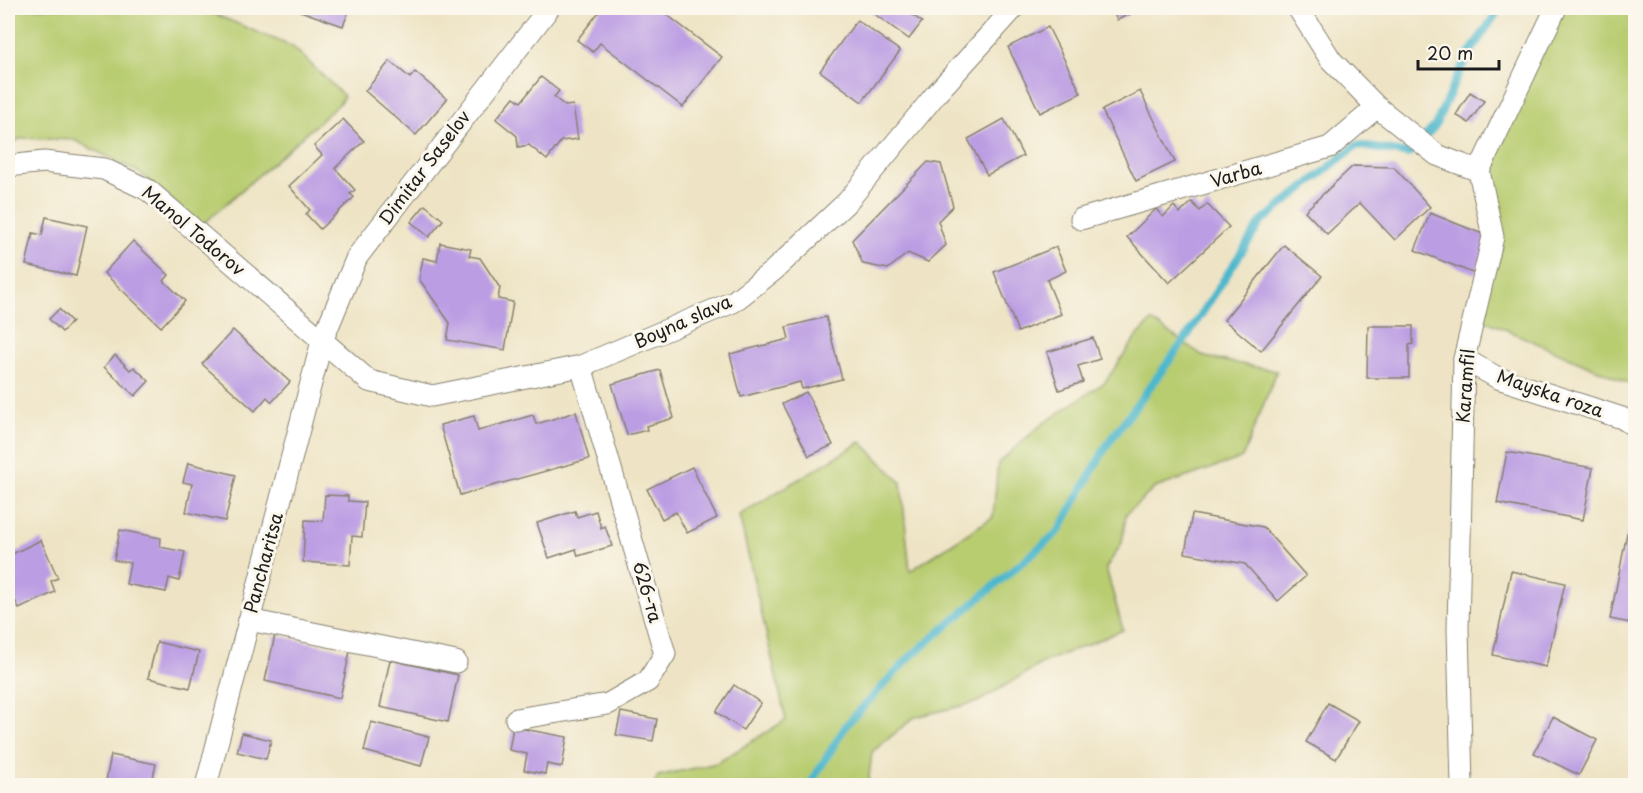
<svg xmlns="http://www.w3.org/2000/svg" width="1643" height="793" font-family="'Playpen Sans',sans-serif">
  <rect width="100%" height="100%" fill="#fbf7ec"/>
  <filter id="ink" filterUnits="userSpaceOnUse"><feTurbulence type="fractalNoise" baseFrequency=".0167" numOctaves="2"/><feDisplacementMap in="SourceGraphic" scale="12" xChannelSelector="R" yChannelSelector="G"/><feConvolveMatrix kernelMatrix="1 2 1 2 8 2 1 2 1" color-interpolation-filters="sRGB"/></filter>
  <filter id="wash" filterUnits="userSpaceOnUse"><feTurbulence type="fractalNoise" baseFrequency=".008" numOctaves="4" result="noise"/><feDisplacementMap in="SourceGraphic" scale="24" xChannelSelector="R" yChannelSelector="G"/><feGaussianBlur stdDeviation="1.35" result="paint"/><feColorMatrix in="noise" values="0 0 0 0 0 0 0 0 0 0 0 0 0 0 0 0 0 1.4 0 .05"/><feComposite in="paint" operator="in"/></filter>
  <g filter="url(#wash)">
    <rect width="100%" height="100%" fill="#eee4c5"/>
    <g fill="#b8cc70" stroke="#6a7446" stroke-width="1.5">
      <path d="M8,8H200L293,47L344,96L338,105L201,226L140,173L74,140L22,138L8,145Z"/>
      <path d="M1556,8H1635V386L1475,316L1493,237L1479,171Z"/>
      <path d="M1152,321L1205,357L1277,371L1242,458L1155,488L1126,514L1122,543L1106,568L1123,630L1044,662L978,702L915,717L872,752L868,785H653L658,776L717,763L786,720L739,515L861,442L901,482L910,571L993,517L998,463L1041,425L1105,382L1137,336Z"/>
    </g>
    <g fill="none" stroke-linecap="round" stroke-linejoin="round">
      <path stroke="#4eb7cc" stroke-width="8" d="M809,786L847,724L910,657L1059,531L1107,445L1186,338L1261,222L1357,145L1409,154L1435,126L1465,60L1500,8"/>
    </g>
    <g id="blocks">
      <g fill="#bb9de3">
        <path d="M292,8H350L343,26Z"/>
        <path d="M602,8H658L722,57L683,107L600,43L593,52L577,40Z"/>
        <path d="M866,8H902L922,22L909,39Z"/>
        <path d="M1111,8H1143L1117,20Z"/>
        <path d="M857,20L900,51L862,102L820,71Z"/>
        <path d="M1048,27L1081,93L1040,113L1008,47Z"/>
        <path d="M390,61L410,78L415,72L447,99L416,135L365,91Z"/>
        <path d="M541,77L559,91L554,97L565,106L573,105L578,139L561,141L547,160L529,145L518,147L517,136L496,119L514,97L521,102Z"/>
        <path d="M1140,91L1175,162L1136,181L1102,110Z"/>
        <path d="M1470,92L1484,101L1469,123L1456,115Z"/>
        <path d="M343,119L364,141L335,168L355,190L350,194L354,197L320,229L306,214L310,210L289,186L322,155L314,146Z"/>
        <path d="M1004,119L1023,156L987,175L968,139Z"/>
        <path d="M928,162L941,164L953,206L938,221L946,245L928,262L908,253L888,269L863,264L852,240Z"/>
        <path d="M1353,166L1394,167L1430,207L1395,240L1360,203L1327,234L1305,211Z"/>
        <path d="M1192,202L1200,211L1207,204L1229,227L1169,283L1127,237L1156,209L1163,217L1174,206L1180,213Z"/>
        <path d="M425,205L443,220L429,237L411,222Z"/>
        <path d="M1430,213L1490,237L1475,274L1415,250Z"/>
        <path d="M46,217L87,226L76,276L26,265L33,233L42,235Z"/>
        <path d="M133,241L169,275L164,281L185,301L161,327L104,273Z"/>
        <path d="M440,243L471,249L469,256L480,258L500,288L498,299L513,302L505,350L447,340L450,323L419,279L423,258L437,261Z"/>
        <path d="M1284,245L1322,276L1261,351L1224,320Z"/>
        <path d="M1056,247L1066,271L1047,280L1061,314L1018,332L994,272Z"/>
        <path d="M59,309L72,322L62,332L49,319Z"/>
        <path d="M826,317L842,379L802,389L800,382L741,397L730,354L789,339L786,327Z"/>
        <path d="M1368,326H1413V344L1409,345V378H1367Z"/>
        <path d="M233,330L290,382L272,402L267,397L255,411L202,364Z"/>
        <path d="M1093,338L1100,359L1078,366L1083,382L1059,390L1047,352Z"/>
        <path d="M115,355L130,370L134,367L149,381L135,396L104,367Z"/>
        <path d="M660,370L674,418L646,426L647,430L627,435L612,384Z"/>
        <path d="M806,392L833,445L809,456L782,404Z"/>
        <path d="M576,412L589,459L460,495L440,425L474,416L478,431L533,415L536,424Z"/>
        <path d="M1507,452L1593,468L1583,520L1497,503Z"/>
        <path d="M188,463L236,475L225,521L186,512L192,484L183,482Z"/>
        <path d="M692,467L717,518L687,533L676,512L662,519L647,489Z"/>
        <path d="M325,495L348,496V501L365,502L362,537L352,536L350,565L303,562L305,520L323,521Z"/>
        <path d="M575,511L577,517L596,511L601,528L605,526L612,546L578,556L576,549L549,558L537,523Z"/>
        <path d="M1192,514L1263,527L1306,576L1278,601L1245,564L1185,553Z"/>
        <path d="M120,530L161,538L160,547L185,552L179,581L169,578L166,592L126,584L130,563L114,560Z"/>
        <path d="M1627,533L1635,534V624L1610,619Z"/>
        <path d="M41,540L58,578L51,581L55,592L19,609L8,584V556Z"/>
        <path d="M1511,571L1565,583L1546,667L1493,655Z"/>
        <path d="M275,635L350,651L340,698L265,681Z"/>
        <path d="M157,642L199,652L190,688L148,678Z"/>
        <path d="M390,660L458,675L448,722L380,707Z"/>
        <path d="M734,685L761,703L743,730L716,712Z"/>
        <path d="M1328,703L1359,721L1336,759L1306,742Z"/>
        <path d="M621,712L657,719L653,741L616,735Z"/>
        <path d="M1553,717L1597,740L1579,775L1534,753Z"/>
        <path d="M371,722L429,737L421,766L364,751Z"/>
        <path d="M513,727L567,737L562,767L547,764L545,774L524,770L527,754L509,750Z"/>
        <path d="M242,733L271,740L266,759L237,752Z"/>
        <path d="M111,755L156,764L151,786H105Z"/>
      </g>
    </g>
  </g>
  <g filter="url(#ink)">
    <use href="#blocks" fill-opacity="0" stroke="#858070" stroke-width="1.5"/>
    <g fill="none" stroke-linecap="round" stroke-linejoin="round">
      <g stroke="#858070" stroke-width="23">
        <g id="minor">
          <path d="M1298,8L1331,60L1377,107L1437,155L1479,171"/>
          <path d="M8,166L44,162L104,169L148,190L369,381L432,396L581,366L733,302L773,271L847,202L936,94L1014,8"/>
          <path d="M1081,219L1330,147L1377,107"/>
          <path d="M1464,359L1498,378L1622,418L1636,427"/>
          <path d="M249,620L456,662"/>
          <path d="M516,719L608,704L648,681L665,654L581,366"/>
          <path d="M206,786L322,341L357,257L549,8"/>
          <path d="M1462,786L1458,629L1464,359L1493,237L1479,171L1556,8"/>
        </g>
      </g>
      <use href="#minor" stroke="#fff" stroke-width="21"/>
    </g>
  </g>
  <g text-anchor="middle" stroke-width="6" stroke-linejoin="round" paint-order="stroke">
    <g font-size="18" fill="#1c1c1c" stroke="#fbf7ec">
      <text transform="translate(425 168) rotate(-53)" y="6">Dimitar Saselov</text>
      <text transform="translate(1236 175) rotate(-16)" y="6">Varba</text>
      <text transform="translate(193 231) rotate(40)" y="6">Manol Todorov</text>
      <text transform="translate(683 322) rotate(-24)" y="6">Boyna slava</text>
      <text transform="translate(1466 386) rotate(-86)" y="6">Karamfil</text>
      <text transform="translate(1550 394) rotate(19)" y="6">Mayska roza</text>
      <text transform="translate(264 563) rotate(-75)" y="6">Pancharitsa</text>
      <text transform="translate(647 592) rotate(74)" y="6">626-та</text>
    </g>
  </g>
  <rect width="1643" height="793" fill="none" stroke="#fbf7ec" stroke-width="30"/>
  <path d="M1418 60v9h81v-9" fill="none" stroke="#1c1c1c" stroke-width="3"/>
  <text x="1427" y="60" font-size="18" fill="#1c1c1c" stroke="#fbf7ec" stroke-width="4.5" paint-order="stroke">20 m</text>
</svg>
